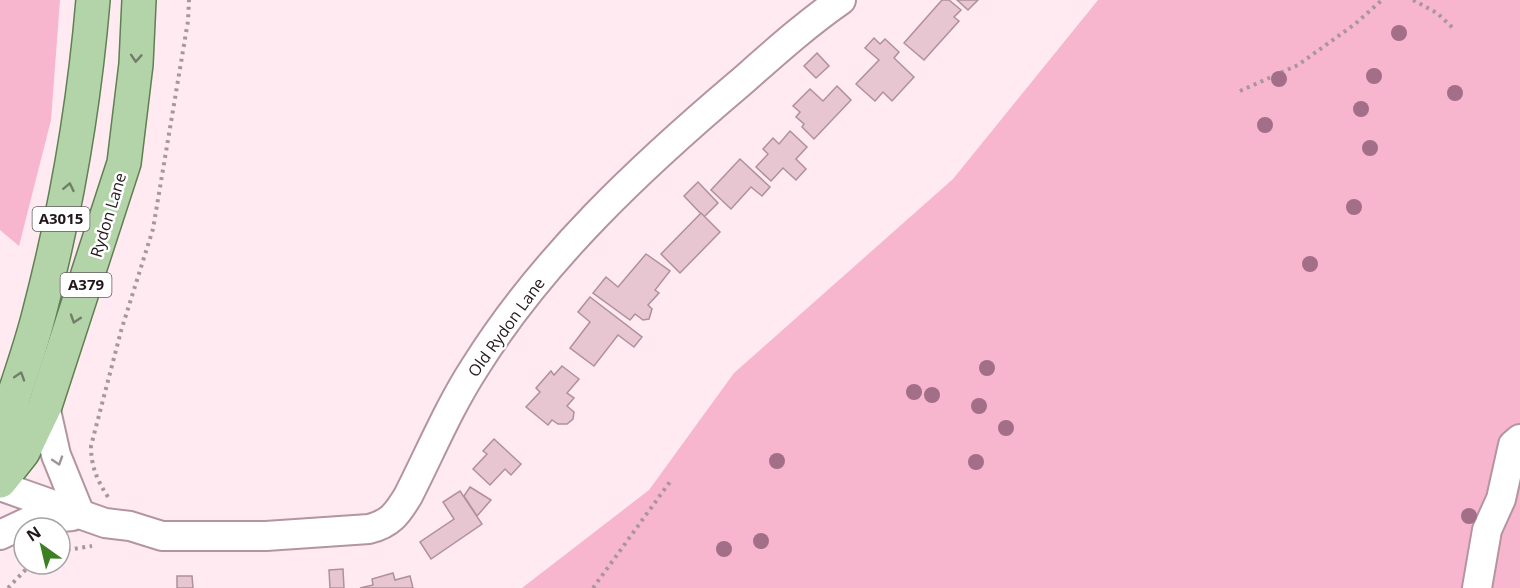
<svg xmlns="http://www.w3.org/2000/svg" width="1520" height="588" font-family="'Open Sans',sans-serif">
  <rect width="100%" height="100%" fill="#ffeaf2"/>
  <g fill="#f7b5ce">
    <path d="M0,0H60L51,120L19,246L0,230Z"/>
    <path d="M1098,0H1520V588H522L649,490L734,373L953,179Z"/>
  </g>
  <g fill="#e7c6d2" stroke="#af909b" stroke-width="1.5">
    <path d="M942,0H949L961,10L954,17L959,21L924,60L904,43Z"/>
    <path d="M957,0H978L968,10Z"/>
    <path d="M874,38L880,44L885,39L899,52L894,58L914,77L892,101L883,92L875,101L856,84L879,60L865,48Z"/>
    <path d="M817,53L829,66L816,78L804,66Z"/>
    <path d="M837,86L851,100L814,139L802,127L804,124L796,117L800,112L793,106L810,89L823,101Z"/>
    <path d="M790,131L807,147L796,159L806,169L796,180L783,168L771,181L756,167L768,154L763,149L773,138L779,144Z"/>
    <path d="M740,159L770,187L762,196L751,187L731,209L711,190Z"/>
    <path d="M698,182L718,203L704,217L684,196Z"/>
    <path d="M701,213L720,232L680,273L661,254Z"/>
    <path d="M646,254L670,271L655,290L659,293L648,305L652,309L649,319L643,320L635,314L630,320L593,293L606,277L618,287Z"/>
    <path d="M590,297L642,337L634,347L618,335L594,366L570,348L590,322L578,312Z"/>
    <path d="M562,366L579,379L567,393L574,398L567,406L574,412L573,419L567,424H558L552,420L548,425L526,407L540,392L536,388L551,371L554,375Z"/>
    <path d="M494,439L521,464L511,475L505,469L490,485L473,469L487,454L483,451Z"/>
    <path d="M470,487L491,500L477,516L464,496Z"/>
    <path d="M460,491L482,524L431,559L420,542L454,519L443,502Z"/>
    <path d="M343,569L344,588H330L329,570Z"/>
    <path d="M393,573L395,580L410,576L413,588H360L373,585L372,579Z"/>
    <path d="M177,576H192L193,588H177Z"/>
  </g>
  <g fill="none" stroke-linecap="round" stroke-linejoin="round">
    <g stroke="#b3949f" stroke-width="32">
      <g id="minor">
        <path d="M45,406L56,455L80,514"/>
        <path d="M0,486L105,523L130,526L162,536H266L369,529C390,524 397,514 408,496C430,453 449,407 475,367C543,258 642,166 740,83C773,54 805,25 841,0"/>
        <path d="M0,535L32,520L72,516"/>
        <path d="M1477,588L1487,530L1501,499L1513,445L1520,439"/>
      </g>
    </g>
    <g stroke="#607f52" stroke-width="36">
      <g id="major">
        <path d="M0,451L2,432C14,393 29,354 39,314C66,211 84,107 93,0"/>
        <path d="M0,481L23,452L45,406L124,163L136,64L139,0"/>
      </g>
    </g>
    <g stroke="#a8969d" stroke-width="4" stroke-dasharray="3 4.5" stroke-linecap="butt">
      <path d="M1413,0L1437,13L1455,30"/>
      <path d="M1240,91L1298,65L1355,24L1382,0"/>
      <path d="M108,497C97,480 91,466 91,446L121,331L153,229L188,21L189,0"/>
      <path d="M60,551L92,546"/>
      <path d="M8,588L31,564"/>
      <path d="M593,588L672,479"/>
    </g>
    <use href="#minor" stroke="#fff" stroke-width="28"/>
    <use href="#major" stroke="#b3d4a9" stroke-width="33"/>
  </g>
  <g fill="#a26e88">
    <circle cx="1399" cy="33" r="8"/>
    <circle cx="1374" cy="76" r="8"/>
    <circle cx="1279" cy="79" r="8"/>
    <circle cx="1455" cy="93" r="8"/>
    <circle cx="1361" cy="109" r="8"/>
    <circle cx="1265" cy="125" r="8"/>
    <circle cx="1370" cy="148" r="8"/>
    <circle cx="1354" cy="207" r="8"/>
    <circle cx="1310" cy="264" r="8"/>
    <circle cx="987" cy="368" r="8"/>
    <circle cx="914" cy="392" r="8"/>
    <circle cx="932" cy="395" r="8"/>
    <circle cx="979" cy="406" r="8"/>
    <circle cx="1006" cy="428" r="8"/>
    <circle cx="777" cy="461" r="8"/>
    <circle cx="976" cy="462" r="8"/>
    <circle cx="1469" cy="516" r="8"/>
    <circle cx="761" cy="541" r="8"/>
    <circle cx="724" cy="549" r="8"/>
  </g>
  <defs><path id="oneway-chevron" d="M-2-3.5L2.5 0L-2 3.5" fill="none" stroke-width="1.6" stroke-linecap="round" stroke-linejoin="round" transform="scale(1.5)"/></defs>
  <g stroke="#727e69">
    <use href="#oneway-chevron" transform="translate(136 58) rotate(94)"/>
    <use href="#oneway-chevron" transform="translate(69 187) rotate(-78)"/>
    <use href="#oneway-chevron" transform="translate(75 319) rotate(108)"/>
    <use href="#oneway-chevron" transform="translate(20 376) rotate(-72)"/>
  </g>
  <use stroke="#9c9698" href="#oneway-chevron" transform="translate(58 461) rotate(72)"/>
  <g text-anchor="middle" stroke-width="5" stroke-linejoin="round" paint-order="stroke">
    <g fill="#fff" stroke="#645c5f" stroke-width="1.5">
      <rect x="32.5" y="207" width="57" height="24" rx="4.5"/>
      <rect x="60.5" y="273" width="51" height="24" rx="4.5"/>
    </g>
    <g font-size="15" font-weight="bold" fill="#22161b">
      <text x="61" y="224">A3015</text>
      <text x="86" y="290">A379</text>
    </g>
    <g font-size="16" fill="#22161b" stroke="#fff">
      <text transform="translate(108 215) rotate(-73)" y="6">Rydon Lane</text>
      <text transform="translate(506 327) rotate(-54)" y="6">Old Rydon Lane</text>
    </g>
  </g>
  <g transform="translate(42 546) rotate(326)"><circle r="28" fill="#ffffff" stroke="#a7a2a4" stroke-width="1.5"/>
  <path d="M0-4.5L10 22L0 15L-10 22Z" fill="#3d8023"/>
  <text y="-9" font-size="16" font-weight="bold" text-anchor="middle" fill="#22161b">N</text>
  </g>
</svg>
